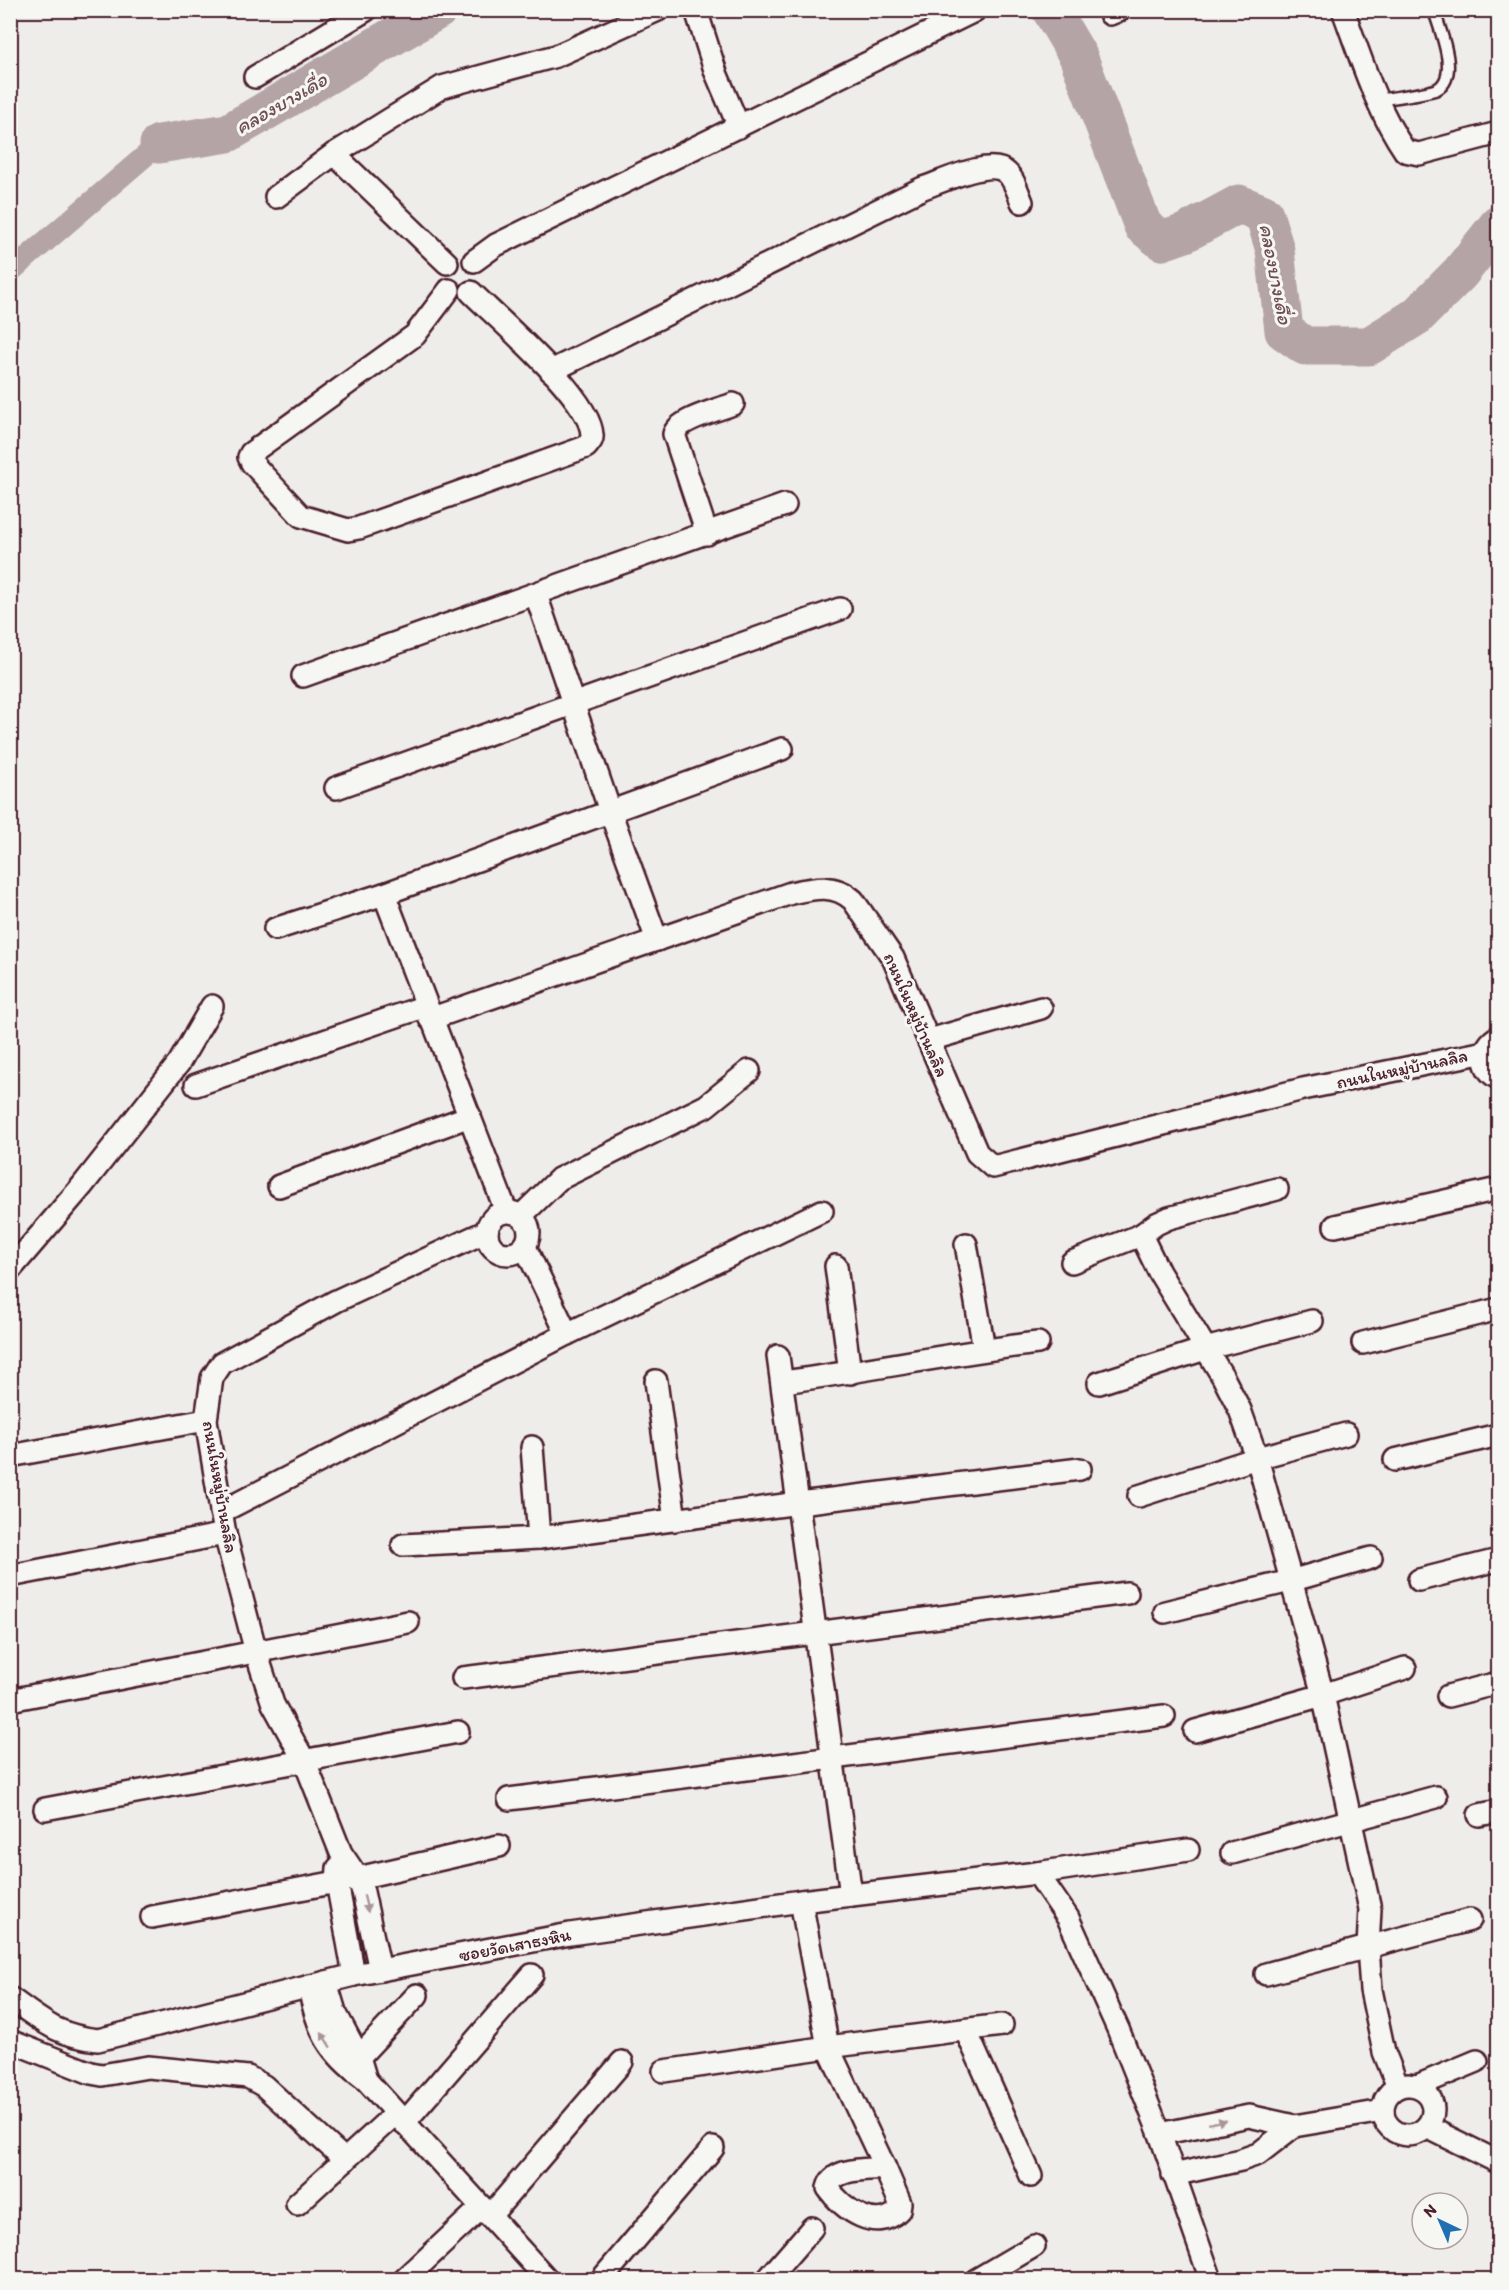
<svg xmlns="http://www.w3.org/2000/svg" width="1509" height="2290" font-family="Itim,'Playpen Sans Thai',sans-serif">
  <rect width="100%" height="100%" fill="#efedea"/>
  <filter id="ink" filterUnits="userSpaceOnUse"><feTurbulence type="fractalNoise" baseFrequency=".0167" numOctaves="2"/><feDisplacementMap in="SourceGraphic" scale="12" xChannelSelector="R" yChannelSelector="G"/><feConvolveMatrix kernelMatrix="1 2 1 2 8 2 1 2 1" color-interpolation-filters="sRGB"/></filter>
  <g filter="url(#ink)">
    <g fill="none" stroke-linecap="round" stroke-linejoin="round">
      <path stroke="#b4a4a5" stroke-width="22" d="M10,272L159,144"/>
      <g stroke="#b4a4a5" stroke-width="39">
        <path d="M1051,10L1078,56L1143,226L1162,241L1185,233L1239,204L1264,214L1275,250L1284,331L1305,346H1369L1417,316L1460,273L1498,225"/>
        <path d="M159,144L228,133L438,10"/>
      </g>
      <g stroke="#4a1f2b" stroke-width="15">
        <path id="service" d="M1378,100C1390,98 1429,93 1437,89C1461,76 1439,29 1434,10"/>
      </g>
      <g stroke="#4a1f2b" stroke-width="26">
        <g id="minor">
          <path d="M696,10L716,73L739,127"/>
          <path d="M1343,10C1361,58 1376,109 1405,151L1419,154L1498,133"/>
          <path d="M1110,14L1120,10"/>
          <path d="M255,77L366,10"/>
          <path d="M334,154L447,263"/>
          <path d="M276,197L334,154L442,87L556,56L658,10"/>
          <path d="M474,261L496,245L974,11"/>
          <path d="M449,290L415,335L251,453L249,457L252,463L301,516L348,530L359,528L586,447C589,443 593,440 592,435C591,398 499,320 471,292"/>
          <path d="M551,371L923,188C942,182 991,157 1007,173C1014,179 1018,193 1022,202"/>
          <path d="M707,534L674,434C679,419 718,410 733,404"/>
          <path d="M536,595L610,811L657,940"/>
          <path d="M303,676L785,505"/>
          <path d="M336,788L840,609"/>
          <path d="M384,894C424,1000 466,1105 506,1211"/>
          <path d="M275,929L384,894L782,749"/>
          <path d="M430,1019L791,893C814,888 834,883 853,900L893,958L977,1153L993,1167L1303,1089L1485,1052"/>
          <path d="M1498,1037C1481,1046 1480,1069 1498,1078"/>
          <path d="M929,1040L1041,1008"/>
          <path d="M196,1085L426,1006"/>
          <path d="M279,1186L470,1116"/>
          <circle cx="508" cy="1233" r="21"/>
          <path d="M521,1216L559,1179L706,1106L749,1071"/>
          <path d="M1335,1226L1498,1189"/>
          <path d="M1141,1235L1159,1272L1223,1377L1240,1410L1257,1458L1323,1695L1370,1909L1368,1947L1371,1990L1384,2052L1398,2087"/>
          <path d="M966,1244L984,1349"/>
          <path d="M525,1247L567,1334"/>
          <path d="M1072,1262L1141,1235L1156,1224L1169,1218L1277,1189"/>
          <path d="M836,1266L850,1373"/>
          <path d="M10,1270L82,1186L179,1063L212,1006"/>
          <path d="M1363,1343L1498,1309"/>
          <path d="M778,1356L851,1895"/>
          <path d="M656,1381L675,1520"/>
          <path d="M782,1382C867,1371 952,1353 1038,1343"/>
          <path d="M1099,1383L1205,1349L1312,1321"/>
          <path d="M532,1447L539,1538"/>
          <path d="M10,1456L206,1420"/>
          <path d="M1395,1460L1498,1435"/>
          <path d="M1139,1496L1257,1458L1346,1434"/>
          <path d="M221,1512L567,1334L822,1211"/>
          <path d="M403,1545L539,1538L799,1503L1080,1469"/>
          <path d="M10,1576L225,1534"/>
          <path d="M1419,1580L1498,1560"/>
          <path d="M1165,1612L1290,1581L1371,1558"/>
          <path d="M463,1678L1127,1593"/>
          <path d="M1448,1696L1498,1683"/>
          <path d="M10,1700L408,1622"/>
          <path d="M1195,1731L1323,1695L1405,1668"/>
          <path d="M509,1799L1164,1716"/>
          <path d="M45,1809L458,1732"/>
          <path d="M1479,1815L1498,1811"/>
          <path d="M1232,1853L1436,1797"/>
          <path d="M338,1868L337,1882L354,1975"/>
          <path d="M1037,1873L1068,1918L1118,2029L1160,2134L1211,2280"/>
          <path d="M801,1901L828,2047L885,2168L900,2203L899,2210C877,2234 842,2209 828,2188C833,2167 867,2170 885,2168"/>
          <path d="M152,1917L358,1878L499,1846"/>
          <path d="M380,1970L363,1892L358,1878L341,1853L305,1762L273,1704L256,1652L225,1534L206,1420L212,1378L222,1363L336,1301L487,1231"/>
          <path d="M1266,1974L1470,1920"/>
          <path d="M326,1982L335,2012L359,2057L366,2080"/>
          <path d="M309,1986C317,2031 329,2053 366,2080L548,2280"/>
          <path d="M10,1998C44,2022 56,2035 98,2040L354,1975L570,1934L801,1901L1037,1873L1188,1850"/>
          <path d="M966,2031L1031,2176"/>
          <path d="M10,2041L91,2073L102,2075L148,2067L248,2077L264,2086L345,2160"/>
          <path d="M348,2063L359,2057L417,1995"/>
          <path d="M664,2071L828,2047L1002,2025"/>
          <circle cx="1408" cy="2110" r="25"/>
          <path d="M1417,2086L1477,2061"/>
          <path d="M404,2123L532,1975"/>
          <path d="M1427,2127L1498,2162"/>
          <path d="M1160,2134L1249,2116L1294,2126L1383,2111"/>
          <path d="M1173,2175L1241,2160L1258,2154L1294,2126"/>
          <path d="M297,2204L395,2114"/>
          <path d="M490,2216L622,2062"/>
          <path d="M404,2280L482,2207"/>
          <path d="M601,2280L713,2148"/>
          <path d="M767,2280L812,2228"/>
          <path d="M976,2280L1034,2246"/>
        </g>
      </g>
      <use href="#service" stroke="#f6f6f2" stroke-width="10"/>
      <use href="#minor" stroke="#f6f6f2" stroke-width="21"/>
    </g>
    <defs><path id="oneway-solid" d="M-6-.8H1V-3.2L6.5 0L1 3.2V.8H-6Z" transform="scale(1.5)"/></defs>
    <g fill="#a99598">
      <use href="#oneway-solid" transform="translate(366 1904) rotate(76)"/>
      <use href="#oneway-solid" transform="translate(326 2040) rotate(-122)"/>
      <use href="#oneway-solid" transform="translate(1217 2122) rotate(-12)"/>
    </g>
  </g>
  <g text-anchor="middle" stroke-width="6" stroke-linejoin="round" paint-order="stroke">
    <g font-size="18" fill="#4a1f2b" stroke="#f6f6f2">
      <text transform="translate(916 1015) rotate(66)" y="6">ถนนในหมู่บ้านลลิล</text>
      <text transform="translate(1402 1069) rotate(-12)" y="6">ถนนในหมู่บ้านลลิล</text>
      <text transform="translate(220 1487) rotate(80)" y="6">ถนนในหมู่บ้านลลิล</text>
      <text transform="translate(515 1945) rotate(-11)" y="6">ซอยวัดเสาธงหิน</text>
    </g>
    <g font-size="20" font-style="italic" fill="#6f4e56" stroke="#f6f6f2">
      <text transform="translate(281 103) rotate(-30)" y="7">คลองบางเดื่อ</text>
      <text transform="translate(1276 274) rotate(79)" y="7">คลองบางเดื่อ</text>
    </g>
  </g>
  <rect width="1509" height="2290" fill="none" stroke="#f6f6f2" stroke-width="36"/>
  <rect x="18" y="18" width="1473" height="2254" fill="none" stroke="#4a1f2b" stroke-width="2" filter="url(#ink)"/>
  <g transform="translate(1440 2221) rotate(316)"><circle r="28" fill="#f6f6f2" stroke="#b1a0a2" stroke-width="1.5"/>
  <path d="M0-4.5L10 22L0 15L-10 22Z" fill="#1f6fb2"/>
  <text y="-9" font-size="16" font-weight="bold" text-anchor="middle" fill="#4a1f2b">N</text>
  </g>
</svg>
